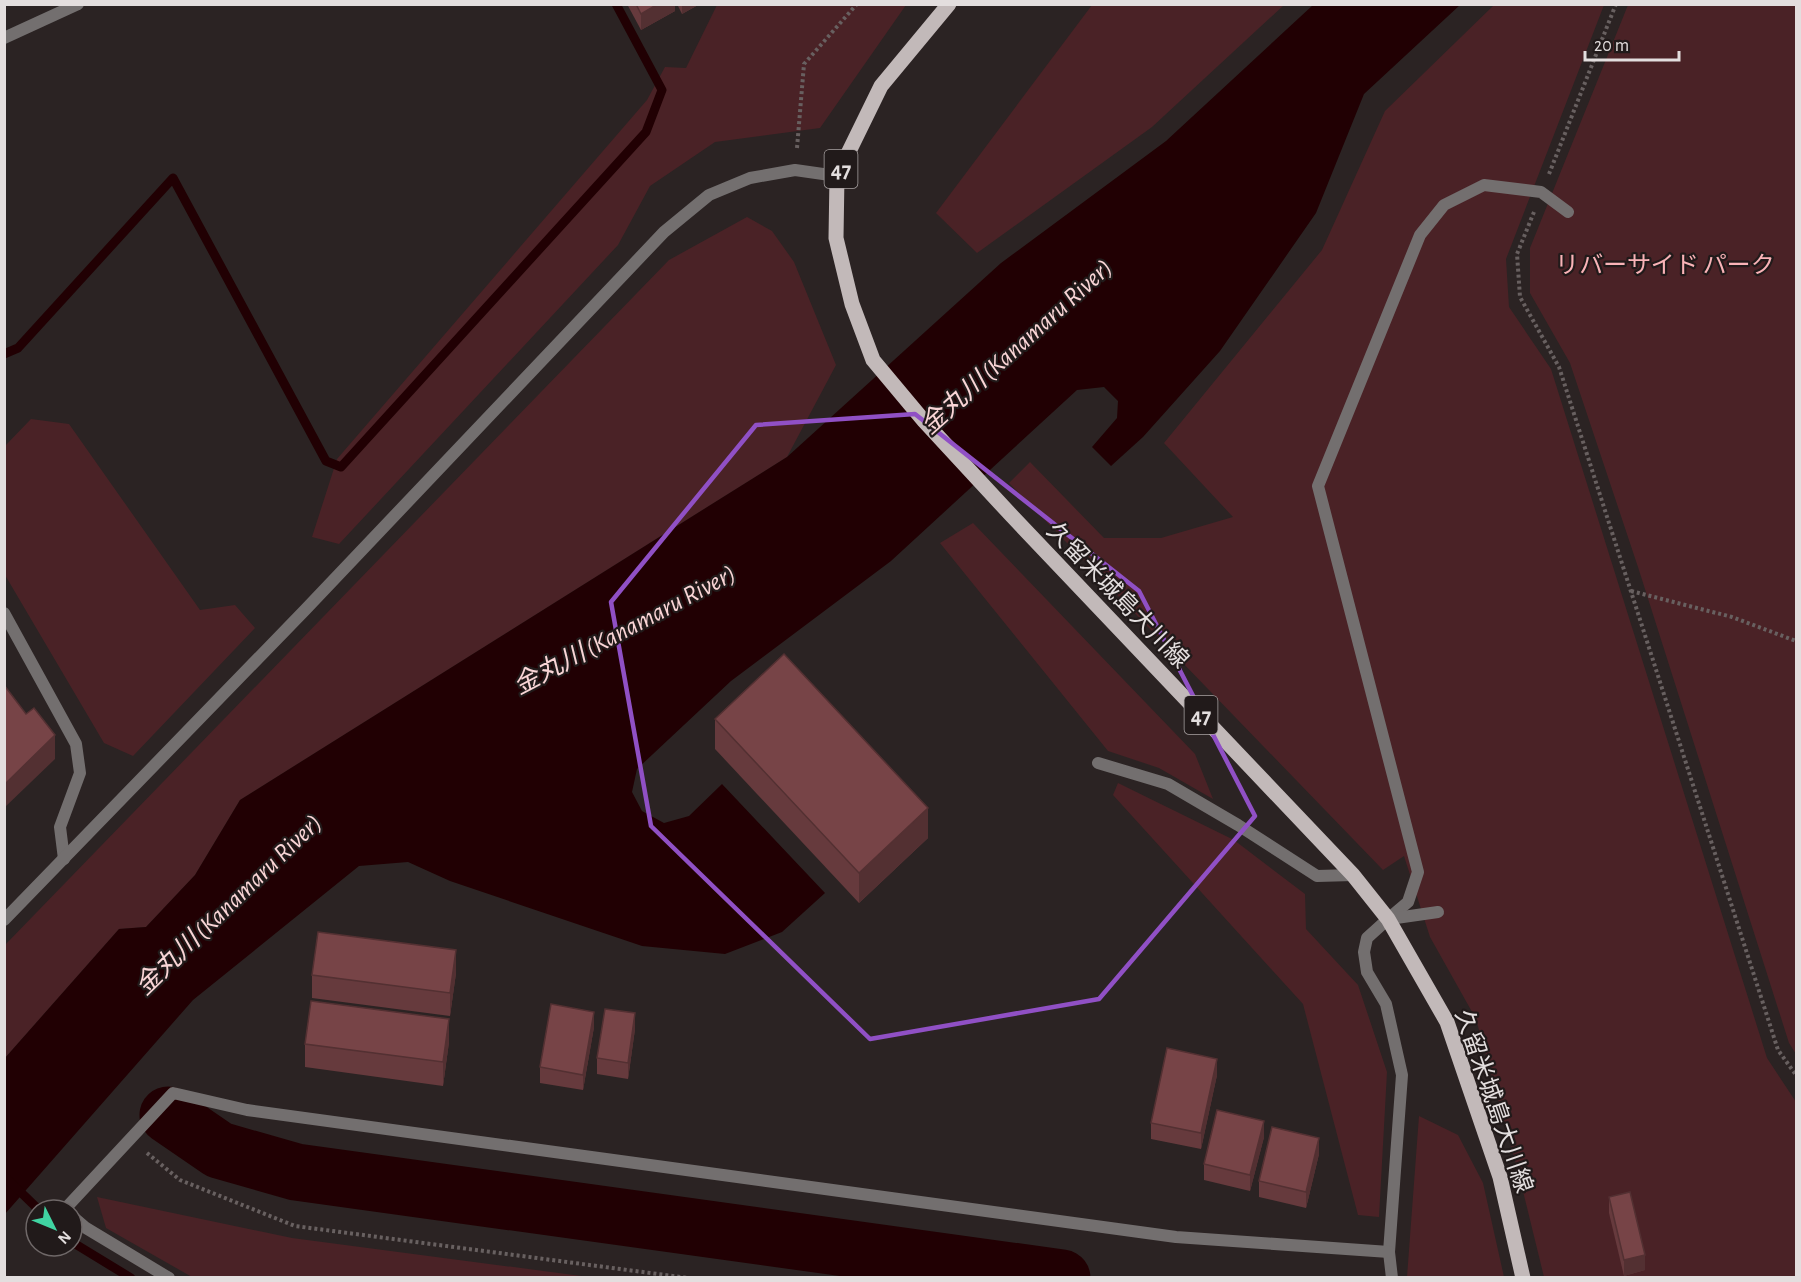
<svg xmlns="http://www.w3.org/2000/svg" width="1801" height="1282" font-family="'Alegreya Sans','Noto Sans JP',sans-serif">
  <rect width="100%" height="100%" fill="#2b2323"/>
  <g fill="#4a2226">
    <path d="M717,5H906L820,128L715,142L650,186L618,245L339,544L312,537L337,459L647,100L665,67L686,68Z"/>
    <path d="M1092,5H1284L1152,127L977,253L936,213Z"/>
    <path d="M1494,5H1604L1506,259L1509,307L1551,369L1767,1058L1796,1102V1277H1544L1520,1179L1476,1019L1430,937L1404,856L1383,870L1009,483L1030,462L1104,538H1161L1233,517L1164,443L1322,250L1385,111Z"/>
    <path d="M1628,5H1796V1054L1789,1043L1638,567L1570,363L1530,293V248Z"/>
    <path d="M747,217L772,231L794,262L836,365L787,457L240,800L195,875L146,927L119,929L5,1058V945L669,260Z"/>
    <path d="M31,419L69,424L200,610L235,605L255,628L133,756L104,743L5,575V446Z"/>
    <path d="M973,523L1195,754L1213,799L1159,768L1108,751L940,543Z"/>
    <path d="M1118,783L1234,840L1305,894L1306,929L1358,985L1387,1072L1379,1217L1358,1215L1303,1004L1113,795Z"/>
    <path d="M1419,1116L1458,1135L1483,1183L1504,1277H1407Z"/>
    <path d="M97,1197L292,1238L589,1277H192L106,1228Z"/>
  </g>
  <path fill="#210003" d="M1313,5H1460L1364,94L1316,213L1220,351L1143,437L1111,466L1092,447L1117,418L1118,401L1104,387L1077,390L891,561L731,681L637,769L632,792L642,811L664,823L689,816L722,784L825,893L782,932L725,954L642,946L450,881L408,862L359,866L193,1000L5,1214V1058L119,929L146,927L195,875L240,800L787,457L1001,263L1166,141Z"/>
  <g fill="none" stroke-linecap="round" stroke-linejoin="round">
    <g stroke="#210003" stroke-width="9">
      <path d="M4,354L18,348L173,178L326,461L341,467L646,132L662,90L616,4"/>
      <path d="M4,1176L36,1207"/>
      <path d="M72,1242L131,1278"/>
    </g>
    <path stroke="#210003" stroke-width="57" d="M168,1115L219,1150L296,1172L1062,1278"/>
    <g stroke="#686060" stroke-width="4" stroke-dasharray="3 3" stroke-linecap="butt">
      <path d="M797,148L804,64L857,4"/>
      <path d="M1549,174L1616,4"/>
      <path d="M1534,212L1517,254L1520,297L1559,367L1778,1050L1796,1075"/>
      <path d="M1631,591L1732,617L1796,641"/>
      <path d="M147,1153L180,1180L295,1226L688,1278"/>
    </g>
    <g stroke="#736f6f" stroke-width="12">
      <path d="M1098,763L1168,784L1238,825L1317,876L1353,875"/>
      <path d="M1388,919L1408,902L1418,872L1318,486L1420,235L1444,205L1484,185L1541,192L1568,212"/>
      <path d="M1389,919L1438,912"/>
    </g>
    <g stroke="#736f6f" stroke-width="12">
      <path d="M4,38L78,4"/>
      <path d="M4,613L76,744L80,773L60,827L64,859"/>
      <path d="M1388,919L1367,938L1364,952L1367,972L1386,1004L1402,1075L1389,1252L1392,1278"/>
      <path d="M4,920L305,610L664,232L709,195L750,178L795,170L837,176"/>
      <path d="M66,1210L65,1209L173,1093L247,1110L1176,1237L1389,1252"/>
      <path d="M72,1216L86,1228L169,1278"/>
    </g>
    <path stroke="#c2b9b9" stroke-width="15" d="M949,4L881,86L837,176L836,238L852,304L873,360L924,421L1011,515L1353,875L1388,919L1447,1022L1500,1177L1523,1278"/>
  </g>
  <g fill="#663a3d">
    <path d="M627,4H675V11L641,30Z"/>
    <path d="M677,4H698V5L682,14Z"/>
    <path d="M715,719L928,838L859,903L715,749Z"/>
    <path d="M456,973L450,1016L312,998V975Z"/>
    <path d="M594,1027L583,1090L540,1083V1067Z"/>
    <path d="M635,1029L628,1079L597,1074V1058Z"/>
    <path d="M449,1042L443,1086L305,1067V1044Z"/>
    <path d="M1217,1075L1201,1149L1151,1139V1123Z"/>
    <path d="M1264,1137L1250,1191L1204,1180V1164Z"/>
    <path d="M1319,1154L1306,1208L1259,1197V1181Z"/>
    <path d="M1609,1197L1645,1270L1624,1276L1609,1213Z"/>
  </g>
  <g fill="#533032">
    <path d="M658,4H675V11L641,30V14Z"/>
    <path d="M685,4H698V5L682,14V6Z"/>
    <path d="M55,735V759L4,808V785Z"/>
    <path d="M928,808V838L859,903V873Z"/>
    <path d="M456,950V973L450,1016V993Z"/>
    <path d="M594,1012V1027L583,1090V1075Z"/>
    <path d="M635,1013V1029L628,1079V1063Z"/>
    <path d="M449,1019V1042L443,1086V1062Z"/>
    <path d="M1217,1059V1075L1201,1149V1133Z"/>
    <path d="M1264,1121V1137L1250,1191V1175Z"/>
    <path d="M1319,1138V1154L1306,1208V1192Z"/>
    <path d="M1645,1255V1270L1624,1276V1260Z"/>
  </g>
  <g fill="#774447" stroke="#533032" stroke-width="1.5">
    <path d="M636,4H658L641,14Z"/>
    <path d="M784,654L928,808L859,873L715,719Z"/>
    <path d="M4,685L26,714L34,708L55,735L4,785Z"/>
    <path d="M318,932L456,950L450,993L312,975Z"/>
    <path d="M311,1001L449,1019L443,1062L305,1044Z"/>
    <path d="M551,1004L594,1012L583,1075L540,1067Z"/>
    <path d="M605,1009L635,1013L628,1063L597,1058Z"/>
    <path d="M1167,1048L1217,1059L1201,1133L1151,1123Z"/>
    <path d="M1217,1110L1264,1121L1250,1175L1204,1164Z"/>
    <path d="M1272,1127L1319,1138L1306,1192L1259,1181Z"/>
    <path d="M1630,1192L1645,1255L1624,1260L1609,1197Z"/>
  </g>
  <path fill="none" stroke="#9050c5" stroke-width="4.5" stroke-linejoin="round" d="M915,414L1139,591L1255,816L1099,999L870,1039L651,826L611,602L756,425Z"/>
  <g text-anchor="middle" stroke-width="4.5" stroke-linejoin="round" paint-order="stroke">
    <g fill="#211a1a" stroke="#a9a3a3" stroke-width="1.5">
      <rect x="824.5" y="150" width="33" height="38" rx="4.5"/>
      <rect x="1184.5" y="696" width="33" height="38" rx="4.5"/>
    </g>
    <g font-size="22" font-weight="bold" fill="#e3dede">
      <text x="841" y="177">47</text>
      <text x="1201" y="723">47</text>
    </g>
    <g font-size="24" fill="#f9b3b7" stroke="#211a1a">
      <text x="1665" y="273">リバーサイド パーク</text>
    </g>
    <g font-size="24" fill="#e3dede" stroke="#211a1a">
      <text transform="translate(1118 595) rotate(46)" y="8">久留米城島大川線</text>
      <text transform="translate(1494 1101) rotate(71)" y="8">久留米城島大川線</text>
    </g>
    <g font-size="26" font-style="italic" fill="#f9d5d6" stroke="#211a1a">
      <text transform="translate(1016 346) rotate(-42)" y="9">金丸川 (Kanamaru River)</text>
      <text transform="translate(624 629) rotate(-28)" y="9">金丸川 (Kanamaru River)</text>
      <text transform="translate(228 904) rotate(-44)" y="9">金丸川 (Kanamaru River)</text>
    </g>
  </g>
  <rect width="1801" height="1282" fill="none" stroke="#e3dede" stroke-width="12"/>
  <g transform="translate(54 1228) rotate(133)"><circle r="28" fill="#211a1a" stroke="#6f6868" stroke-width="1.5"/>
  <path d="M0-4.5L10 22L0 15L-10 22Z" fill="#40d4a2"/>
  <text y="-9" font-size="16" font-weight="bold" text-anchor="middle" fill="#e3dede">N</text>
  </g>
  <path d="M1585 51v9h94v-9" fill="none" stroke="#e3dede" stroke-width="3"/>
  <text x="1594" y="51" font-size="18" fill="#e3dede" stroke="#211a1a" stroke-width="4.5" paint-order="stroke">20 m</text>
</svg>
